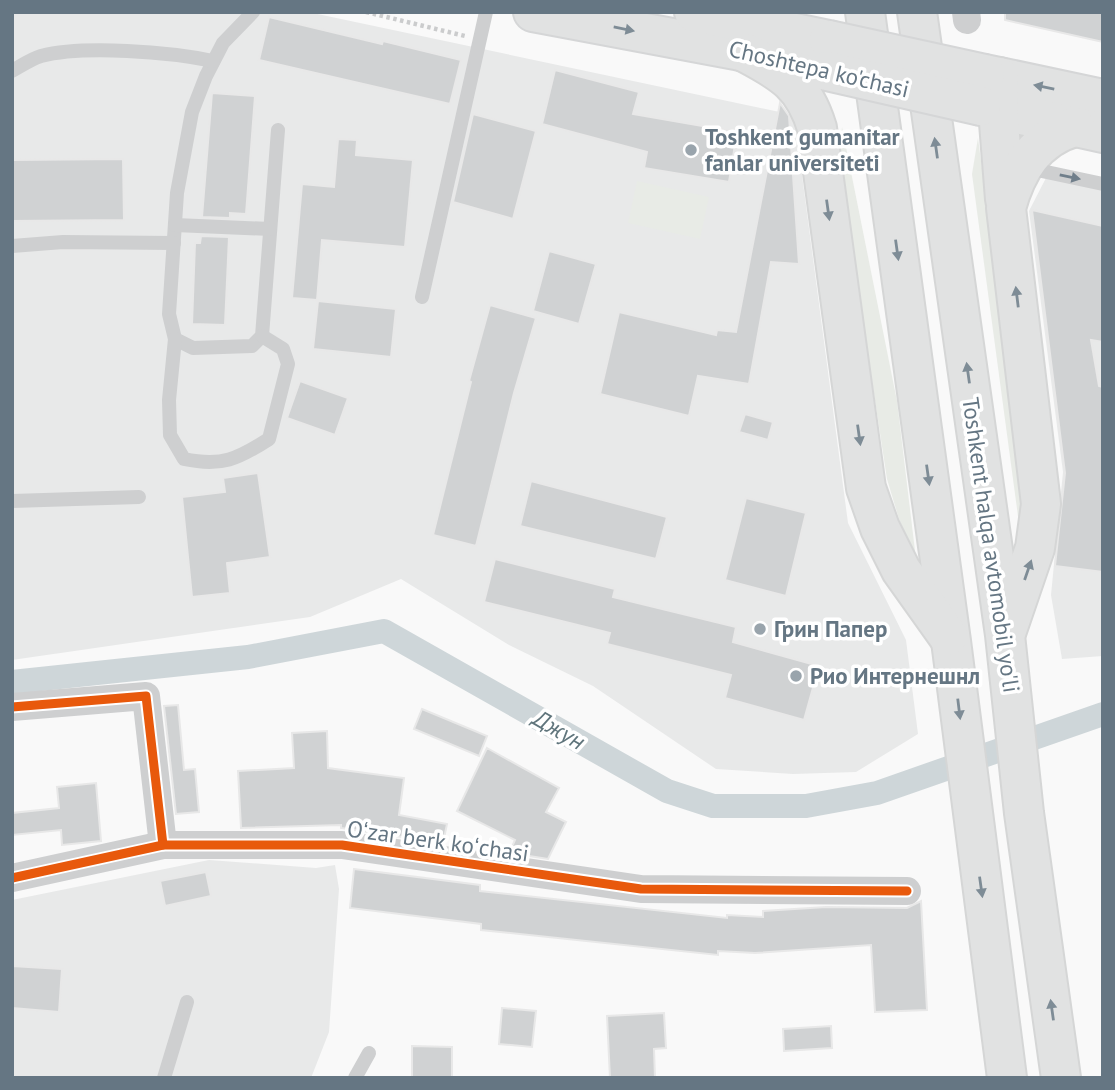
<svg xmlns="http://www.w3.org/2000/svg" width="1115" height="1090" font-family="'PT Sans',sans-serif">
  <rect width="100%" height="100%" fill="#f9f9f9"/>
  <g fill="#e8e9e9">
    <path d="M12,12H308L794,115L848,523L906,640L918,734L856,772L793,774L716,769L593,686L509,645L401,579L310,617L12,660Z"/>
    <path d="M1047,176L1103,189V656L1062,659L1051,595L1063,472L1029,211Z"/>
    <path d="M209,860L316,868L335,865L339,889L329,1032L311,1078H12V900Z"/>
  </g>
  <g fill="#e8ebe6">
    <path d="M842,127L897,401L916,559L899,519L887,479L839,164Z"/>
    <path d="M978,138L1026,504L1022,546L972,174Z"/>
    <path d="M637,181L709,197L700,239L628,223Z"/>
  </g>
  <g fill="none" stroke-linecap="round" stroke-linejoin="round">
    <path stroke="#ced6d9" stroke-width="24" d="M12,682L248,657L384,631L667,791L713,806H806L877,793L1103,714"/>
  </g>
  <g fill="#d0d2d3" stroke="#e8e8e8" stroke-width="2">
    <path d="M1005,12H1103V42L1005,20Z"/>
    <path d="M269,17L382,44L383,41L461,60L450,104L259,60Z"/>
    <path d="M555,70L639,92L633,114L737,132L729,182L644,168L647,152L542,124Z"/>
    <path d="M212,93L255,96L246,214L230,213V218L202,217Z"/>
    <path d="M780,103L789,116L799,264L771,262L749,384L698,376L689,416L600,394L619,312L716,335L717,330L736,332Z"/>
    <path d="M473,114L536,131L513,219L453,202Z"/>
    <path d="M338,139L357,140L356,155L413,160L405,247L322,240L317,300L292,298L302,184L334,187Z"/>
    <path d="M123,159L124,220L12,221V160Z"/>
    <path d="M1032,210L1103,226V342L1091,340L1099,386L1103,387V572L1055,566L1065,473Z"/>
    <path d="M201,236L229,237L225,325L192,324L195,243H200Z"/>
    <path d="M549,251L596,264L579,324L533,311Z"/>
    <path d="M318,301L396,309L391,357L313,349Z"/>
    <path d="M490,305L536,318L514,393L476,546L433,535L471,382L469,381Z"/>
    <path d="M300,381L348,398L335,435L287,418Z"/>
    <path d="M745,414L773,422L768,440L739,432Z"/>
    <path d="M258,473L270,557L227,563L230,593L192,597L182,497L225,492L223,478Z"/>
    <path d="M531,481L667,517L656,559L520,526Z"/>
    <path d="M746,498L806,513L786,596L725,580Z"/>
    <path d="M495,559L615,589L613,597L736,627L733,642L819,666L804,720L725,698L731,675L607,644L610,633L484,602Z"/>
    <path d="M178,705L184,770L195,769L199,812L176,814L164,706Z"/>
    <path d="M422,709L487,736L479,756L414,729Z"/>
    <path d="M327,731L328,768L404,778L399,815L447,824L443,843L341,828V825L241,828L238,771L294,768L292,733Z"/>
    <path d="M487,748L559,788L546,812L566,822L548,859L523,855L511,849L515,840L457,811Z"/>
    <path d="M96,783L101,841L62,845L61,830L12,835V813L59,808L57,787Z"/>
    <path d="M354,869L480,885V891L727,918V915L763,917V911L826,907L907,908L921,901L927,1010L875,1012L871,945L755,953L718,951V955L481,930V924L350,908Z"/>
    <path d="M206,872L211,896L165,906L160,881Z"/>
    <path d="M12,966L62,969L59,1012L12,1008Z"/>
    <path d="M502,1008L536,1011L532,1047L499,1044Z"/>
    <path d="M664,1013L666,1048L654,1049L655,1078H610L607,1016Z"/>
    <path d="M831,1026L832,1048L784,1051L783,1029Z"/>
    <path d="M412,1046L452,1047V1078H412Z"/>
  </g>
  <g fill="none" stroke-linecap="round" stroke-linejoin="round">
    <g stroke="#d5d6d7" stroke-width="42">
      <g id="primary">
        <path d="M533,12L736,50L827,71"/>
        <path d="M694,12L829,40"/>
        <path d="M985,74L1103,99"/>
        <path d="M981,106L1103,133"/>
      </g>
    </g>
    <g stroke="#d5d6d6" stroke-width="42">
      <g id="trunk">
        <path d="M865,12L951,641L1007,1078"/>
        <path d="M917,12L1005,635L1024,813L1061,1078"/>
        <path d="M746,53C784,73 804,85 817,128L866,488L880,528L901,570L948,636"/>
        <path d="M999,77L998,110L1005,199"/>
        <path d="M1007,630L1035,548L1041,504L1006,208C1016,171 1035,138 1075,127"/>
      </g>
    </g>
    <path stroke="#cbcccd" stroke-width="4.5" stroke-dasharray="3.5 3.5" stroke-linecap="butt" d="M366,12L465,36"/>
    <g stroke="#cecfd0" stroke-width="14">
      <path d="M253,12L223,43L206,76L192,112L177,193L169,314L175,339L193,348L252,346L262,336L278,130"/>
      <path d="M12,71C21,66 31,59 41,56C84,45 170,52 213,61"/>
      <path d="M1037,170L1103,184"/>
      <path d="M175,225L270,229"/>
      <path d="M12,246L63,242L174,243"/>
      <path d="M422,297L486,12"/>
      <path d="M175,339L169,400L170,435L184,459C222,467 238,459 269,439L288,364L283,349L262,336"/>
      <path d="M12,501L139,497"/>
      <path d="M164,1078L187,1002"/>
      <path d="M355,1078L369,1053"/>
    </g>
    <g stroke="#cecfd0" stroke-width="28">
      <path d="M966,12L967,20"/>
      <path d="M12,707L146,696L163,845"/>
      <path d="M12,878L163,845H342L641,889L907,891"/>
    </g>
    <use href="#primary" stroke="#e1e2e2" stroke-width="38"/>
    <use href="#trunk" stroke="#e1e2e2" stroke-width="38"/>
    <g stroke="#d5d6d7" stroke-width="42" stroke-linecap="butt">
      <g id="primary-bridge">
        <path d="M829,40L985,74"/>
        <path d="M827,71L981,106"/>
      </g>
    </g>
    <use href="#primary-bridge" stroke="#e1e2e2" stroke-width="38"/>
    <g stroke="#fff" stroke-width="13">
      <g id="cycleway">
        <path d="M12,707L146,696L163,845"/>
        <path d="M12,878L163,845H342L641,889L907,891"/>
      </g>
    </g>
    <use href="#cycleway" stroke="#e8590c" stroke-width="9"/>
  </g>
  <defs><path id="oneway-solid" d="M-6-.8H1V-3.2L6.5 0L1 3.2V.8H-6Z" transform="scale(1.75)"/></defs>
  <g fill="#7e8c96">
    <use href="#oneway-solid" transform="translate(624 29) rotate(11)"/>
    <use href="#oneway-solid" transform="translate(1044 87) rotate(-168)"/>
    <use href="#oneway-solid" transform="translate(936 148) rotate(-98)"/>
    <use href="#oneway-solid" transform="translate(828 210) rotate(82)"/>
    <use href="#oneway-solid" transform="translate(897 250) rotate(82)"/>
    <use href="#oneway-solid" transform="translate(1017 297) rotate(-97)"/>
    <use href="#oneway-solid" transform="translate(968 373) rotate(-98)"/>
    <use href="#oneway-solid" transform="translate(859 435) rotate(82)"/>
    <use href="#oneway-solid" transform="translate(928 475) rotate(82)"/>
    <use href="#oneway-solid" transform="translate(1028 570) rotate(-71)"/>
    <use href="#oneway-solid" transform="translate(959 709) rotate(83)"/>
    <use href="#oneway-solid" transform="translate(981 887) rotate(82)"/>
    <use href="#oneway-solid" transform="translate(1052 1010) rotate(-98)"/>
  </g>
  <use fill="#707f8b" href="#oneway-solid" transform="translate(1070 177) rotate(12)"/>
  <g fill="#99a4ac" stroke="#fff" stroke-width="2.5">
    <circle cx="691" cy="150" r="7"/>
    <circle cx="760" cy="629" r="7"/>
    <circle cx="796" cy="676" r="7"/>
  </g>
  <g text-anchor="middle" stroke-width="7" stroke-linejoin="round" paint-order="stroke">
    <g font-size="23" fill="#657683" stroke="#fff">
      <text transform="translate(819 69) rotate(13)" y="8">Choshtepa ko'chasi</text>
      <text transform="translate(991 545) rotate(82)" y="8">Toshkent halqa avtomobil yo'li</text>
      <text transform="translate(438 841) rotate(8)" y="8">Oʻzar berk koʻchasi</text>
    </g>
    <g font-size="23" font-weight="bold" fill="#657683" stroke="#fff" text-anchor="start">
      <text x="705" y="145">Toshkent gumanitar<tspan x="705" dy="26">fanlar universiteti</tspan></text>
      <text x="774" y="637">Грин Папер</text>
      <text x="810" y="684">Рио Интернешнл</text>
    </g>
    <g font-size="24" font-style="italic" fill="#60757c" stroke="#fff">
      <text transform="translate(559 730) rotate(30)" y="8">Джун</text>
    </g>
  </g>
  <rect width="1115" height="1090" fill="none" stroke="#657683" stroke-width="28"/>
</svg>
